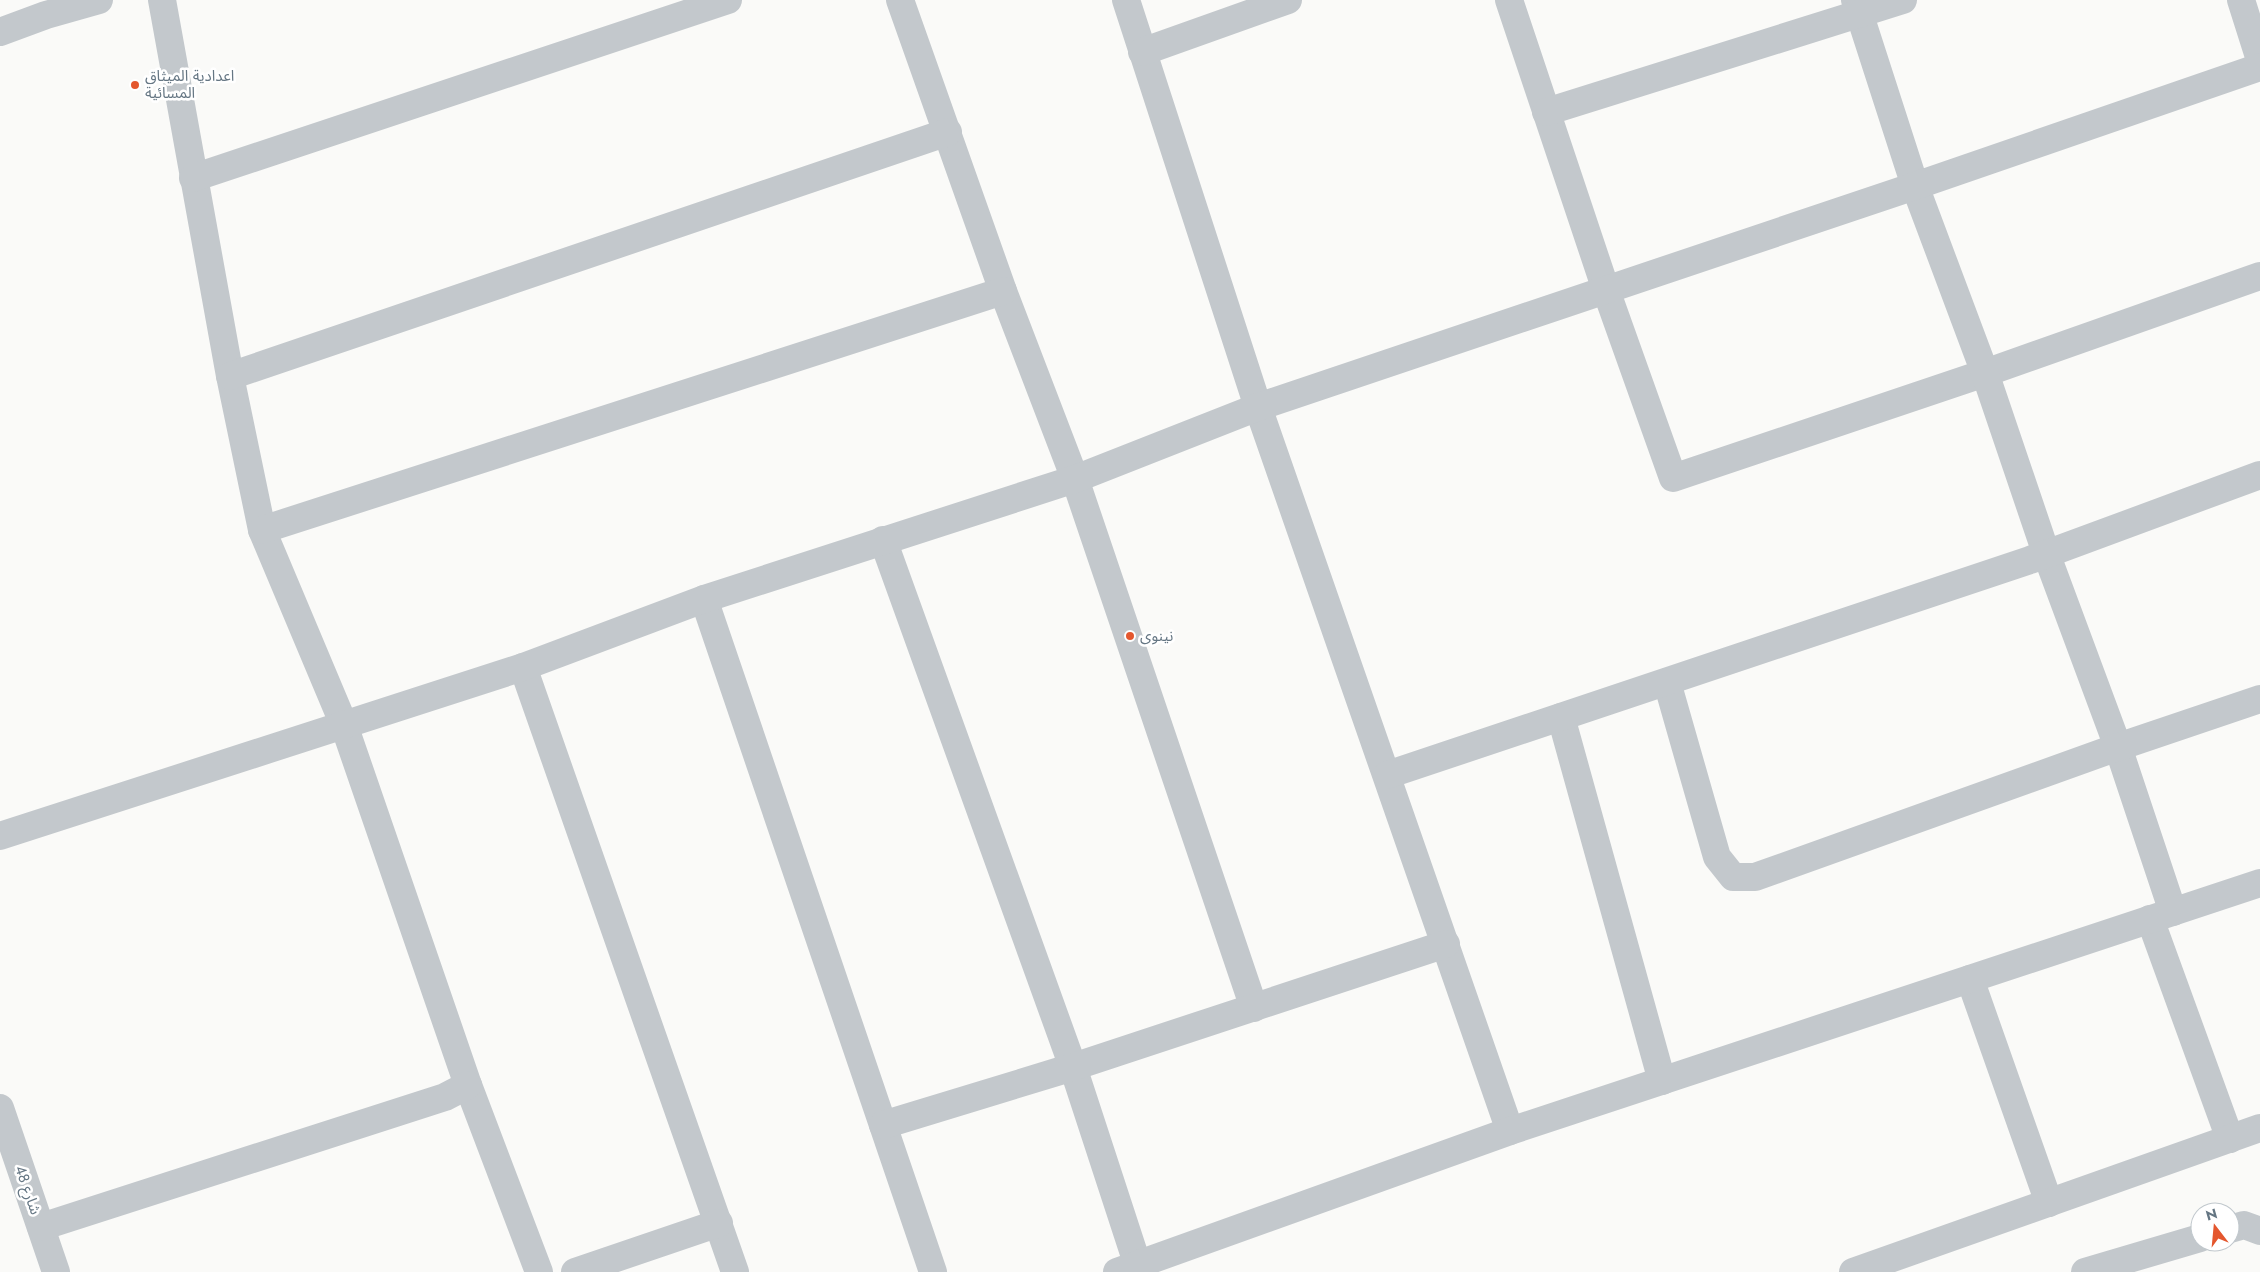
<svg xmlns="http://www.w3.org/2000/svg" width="2260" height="1272" font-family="Jost,'Noto Sans Arabic',sans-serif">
  <rect width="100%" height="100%" fill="#fafaf8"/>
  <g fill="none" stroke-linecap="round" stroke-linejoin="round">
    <g stroke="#c3c8cc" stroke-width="28">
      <path d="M162,0L230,376L262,530L344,725L468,1085L539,1272"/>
      <path d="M900,0L1003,291L1075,479L1254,1008"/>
      <path d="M1126,0L1258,407L1510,1131"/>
      <path d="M1509,0L1606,290L1673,478L1985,373L2260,276"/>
      <path d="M1855,0L1915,186L1985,373L2046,553L2118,747L2173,912"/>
      <path d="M2241,0L2260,60"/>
      <path d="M0,32L46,15L99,0"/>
      <path d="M1142,52L1288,0"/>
      <path d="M1546,112L1903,0"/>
      <path d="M193,178L728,0"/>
      <path d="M230,376L948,132"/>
      <path d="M262,530L1003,291"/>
      <path d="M883,540L1073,1067L1140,1272"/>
      <path d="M704,599L933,1272"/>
      <path d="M523,667L735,1272"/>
      <path d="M1667,682L1717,857L1733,877H1755L2118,747L2260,699"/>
      <path d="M1561,717L1662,1081"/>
      <path d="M1387,775L2030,560L2260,475"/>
      <path d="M0,836L523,667L704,599L1075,479L1258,407L1915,186L2260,67"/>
      <path d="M2150,919L2230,1139"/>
      <path d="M1970,979L2049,1203"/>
      <path d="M0,1108L56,1272"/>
      <path d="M883,1125L1073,1067L1446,944"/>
      <path d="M41,1227L445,1097L468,1085"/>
      <path d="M2230,1229L2244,1225L2260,1231"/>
      <path d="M575,1272L719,1223"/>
      <path d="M1117,1272L1510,1131L2260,883"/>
      <path d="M1853,1272L2260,1128"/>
      <path d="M2085,1272L2200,1238"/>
    </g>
  </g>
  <g fill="#e4572e" stroke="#fff" stroke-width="2">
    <circle cx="135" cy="85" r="5"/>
    <circle cx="1130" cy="636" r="5"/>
  </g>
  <g text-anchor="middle" stroke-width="5" stroke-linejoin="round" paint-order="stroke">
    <g font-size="15" fill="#657683" stroke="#fff" text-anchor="start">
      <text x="145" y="81">اعدادية الميثاق<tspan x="145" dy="17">المسائية</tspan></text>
      <text x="1140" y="641">نينوى</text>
    </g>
    <g font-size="15" fill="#657683" stroke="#fff">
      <text transform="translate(28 1190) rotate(71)" y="5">شارع 48</text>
    </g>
  </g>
  <g transform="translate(2215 1227) rotate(344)"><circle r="24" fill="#ffffff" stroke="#c1c8cd"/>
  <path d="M0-4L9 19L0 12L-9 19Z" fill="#e4572e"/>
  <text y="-8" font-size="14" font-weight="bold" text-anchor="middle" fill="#657683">N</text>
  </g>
</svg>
